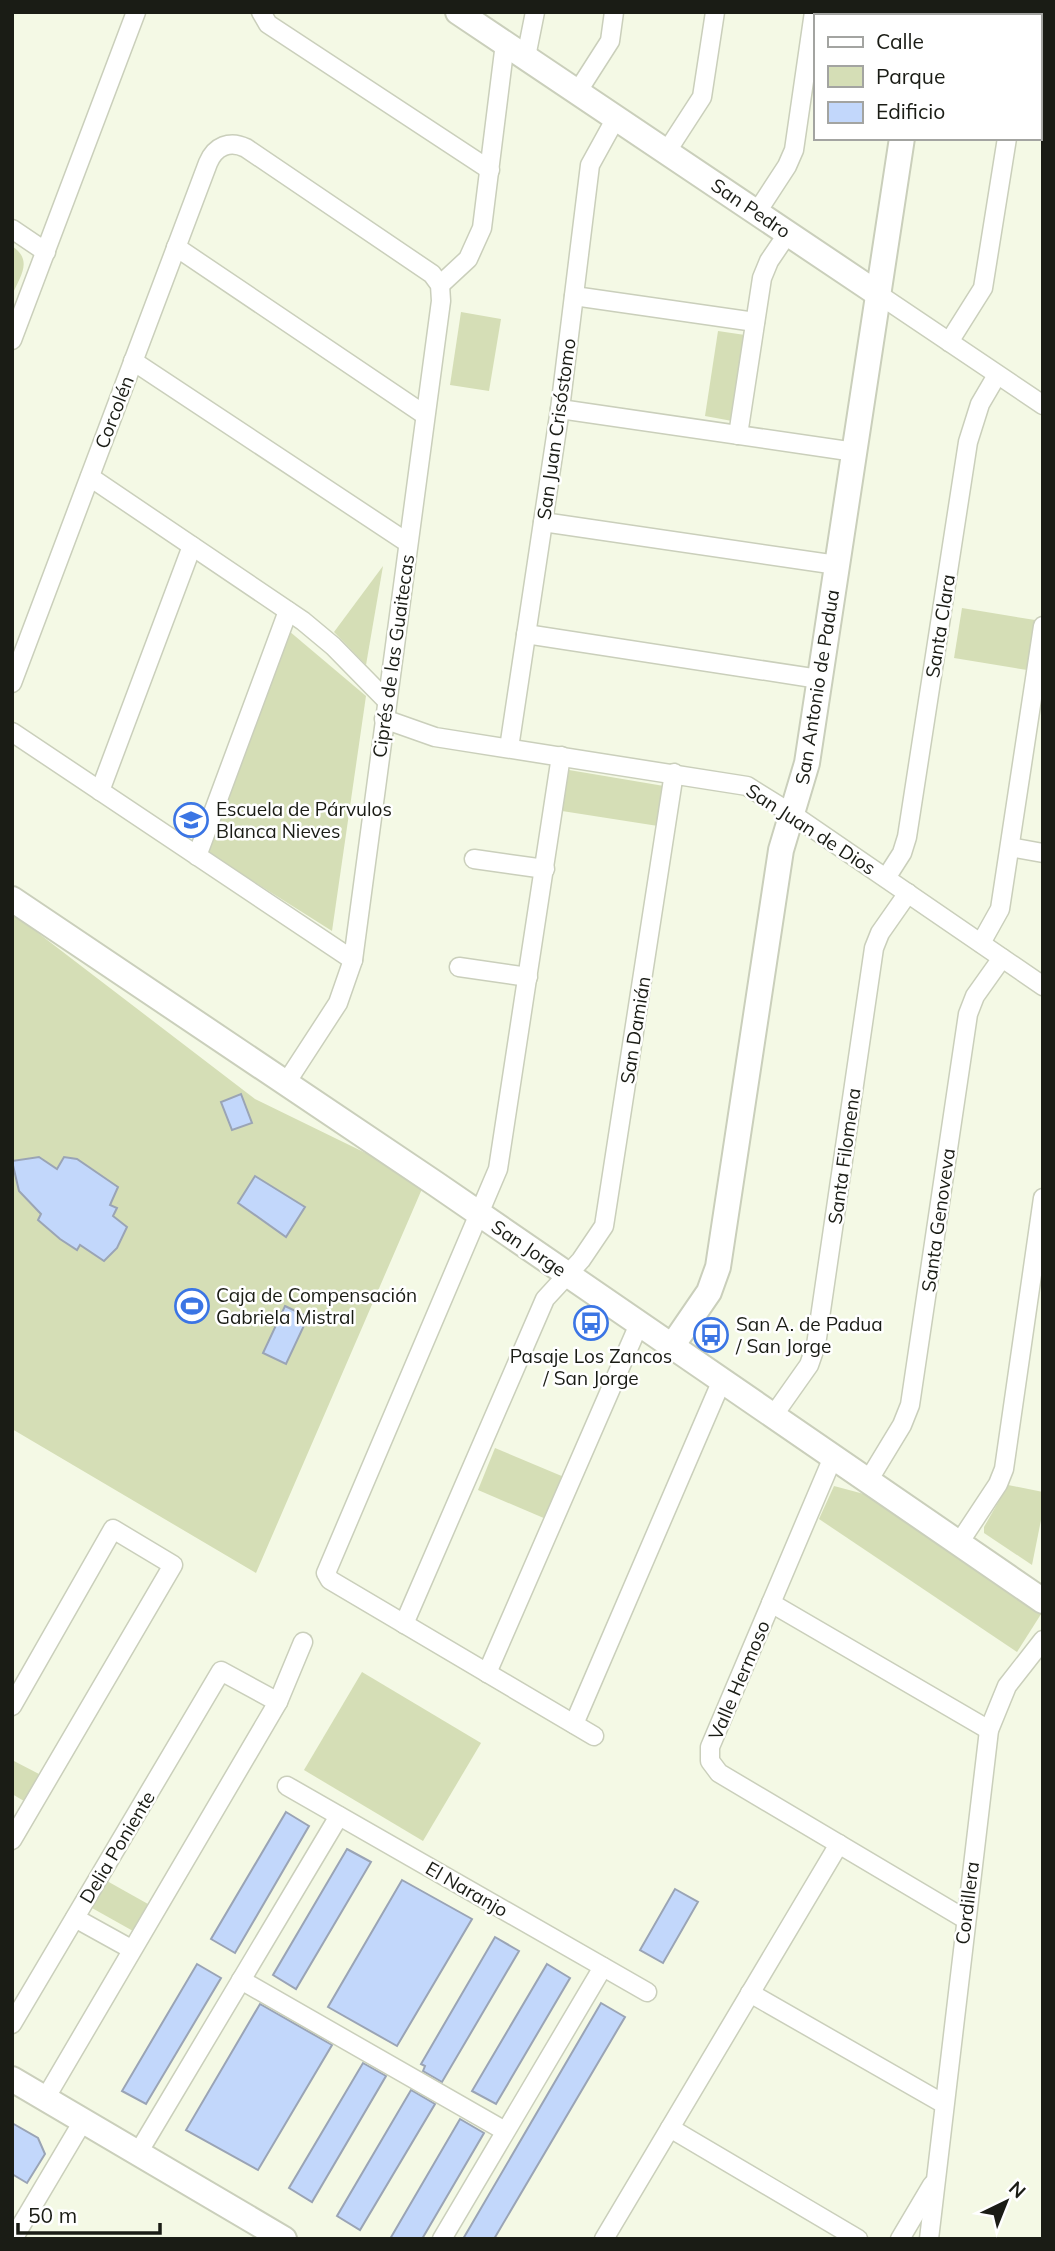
<svg xmlns="http://www.w3.org/2000/svg" width="1055" height="2251" font-family="Mulish,sans-serif">
  <rect width="100%" height="100%" fill="#f4f9e5"/>
  <g fill="#d5deb6">
    <path d="M12,246C33,260 21,275 12,295Z"/>
    <path d="M461,312L501,319L489,391L450,385Z"/>
    <path d="M718,331L745,335L732,421L705,416Z"/>
    <path d="M383,566L366,665L334,632Z"/>
    <path d="M962,608L1035,620L1027,670L954,658Z"/>
    <path d="M289,631L366,696L332,931L207,852Z"/>
    <path d="M569,770L664,786L658,826L562,811Z"/>
    <path d="M12,913L255,1099L425,1182L256,1573L12,1429Z"/>
    <path d="M495,1448L564,1477L546,1519L478,1490Z"/>
    <path d="M1008,1485L1043,1492V1510L1032,1565L984,1533V1527Z"/>
    <path d="M834,1486L864,1494L1043,1611L1017,1652L819,1519Z"/>
    <path d="M362,1672L481,1743L423,1841L304,1770Z"/>
    <path d="M12,1760L39,1774L24,1801L12,1794Z"/>
    <path d="M107,1881L148,1904L133,1931L92,1908Z"/>
  </g>
  <g fill="#c2d7fb" stroke="#9aa4b5" stroke-width="2">
    <path d="M241,1094L252,1123L232,1130L221,1102Z"/>
    <path d="M39,1157L57,1169L64,1157L77,1159L118,1187L110,1205L117,1208L113,1216L127,1227L117,1248L104,1261L80,1245L77,1250L60,1239L38,1220L41,1214L19,1191L12,1161Z"/>
    <path d="M255,1176L305,1207L286,1237L238,1203Z"/>
    <path d="M285,1306L308,1317L286,1364L263,1353Z"/>
    <path d="M286,1812L309,1826L235,1953L211,1939Z"/>
    <path d="M347,1849L371,1862L296,1989L273,1975Z"/>
    <path d="M402,1880L472,1919L397,2046L328,2007Z"/>
    <path d="M675,1889L698,1902L663,1963L640,1950Z"/>
    <path d="M495,1937L519,1951L442,2082L423,2071L425,2066L421,2064Z"/>
    <path d="M197,1964L221,1978L146,2104L122,2091Z"/>
    <path d="M547,1964L570,1978L496,2104L472,2091Z"/>
    <path d="M601,2003L625,2017L494,2239H463Z"/>
    <path d="M260,2004L332,2045L258,2170L186,2130Z"/>
    <path d="M363,2063L386,2076L312,2202L289,2188Z"/>
    <path d="M411,2090L435,2104L360,2230L337,2216Z"/>
    <path d="M460,2119L484,2133L422,2239H390Z"/>
    <path d="M12,2123L38,2138L45,2154L27,2183L12,2174Z"/>
  </g>
  <g fill="none" stroke-linecap="round" stroke-linejoin="round">
    <g stroke="#cacfbb" stroke-width="21">
      <g id="street">
        <path d="M261,12L268,24L490,170"/>
        <path d="M1026,16V12"/>
        <path d="M526,57L535,12"/>
        <path d="M578,91L610,41L614,12"/>
        <path d="M667,151L702,97L715,12"/>
        <path d="M757,212L787,166L794,150L814,12"/>
        <path d="M12,229L46,252"/>
        <path d="M176,247L425,415"/>
        <path d="M440,285L468,259L482,228L505,43"/>
        <path d="M878,294L1043,405"/>
        <path d="M574,296L755,322"/>
        <path d="M12,340L136,12"/>
        <path d="M949,342L983,288L1007,138"/>
        <path d="M133,361L408,543"/>
        <path d="M560,409L855,452"/>
        <path d="M738,435L762,278L769,261L788,233"/>
        <path d="M90,477L303,621L333,646L386,700"/>
        <path d="M543,522L837,565"/>
        <path d="M526,634L819,679"/>
        <path d="M12,683L208,163C215,146 230,140 246,148L432,274L440,285L441,301L353,960L338,1003L286,1083"/>
        <path d="M384,719L435,737L747,786L792,814L1043,986"/>
        <path d="M12,732L353,960"/>
        <path d="M509,748L560,409L590,165L617,116"/>
        <path d="M561,756L498,1169L326,1573L330,1580L594,1736"/>
        <path d="M100,791L192,546"/>
        <path d="M1010,847L1043,853"/>
        <path d="M197,856L288,611"/>
        <path d="M474,859L545,869"/>
        <path d="M886,878L902,853L907,837L968,442L980,404L997,375"/>
        <path d="M981,943L1000,909L1043,626"/>
        <path d="M459,967L528,977"/>
        <path d="M773,1416L809,1365L816,1345L874,948L880,933L908,893"/>
        <path d="M833,1457L710,1747V1761L719,1773L965,1919"/>
        <path d="M868,1481L902,1425L910,1405L968,1014L975,996L1002,958"/>
        <path d="M959,1543L998,1484L1004,1469L1043,1198"/>
        <path d="M771,1603L989,1730"/>
        <path d="M404,1624L545,1299L581,1260L604,1226L674,773"/>
        <path d="M487,1673L639,1324"/>
        <path d="M12,1706L113,1529L173,1565L12,1840"/>
        <path d="M574,1724L722,1380"/>
        <path d="M287,1786L647,1992"/>
        <path d="M75,1918L131,1949"/>
        <path d="M241,1980L505,2131"/>
        <path d="M750,1993L944,2104"/>
        <path d="M12,2024L221,1671L278,1702"/>
        <path d="M45,2099L278,1702L303,1642"/>
        <path d="M670,2128L858,2239"/>
        <path d="M138,2153L339,1816"/>
        <path d="M13,2239L83,2121"/>
        <path d="M442,2239L603,1967"/>
        <path d="M604,2239L839,1844"/>
        <path d="M900,2239L932,2185"/>
        <path d="M929,2239L989,1730L1007,1686L1043,1640"/>
      </g>
    </g>
    <g stroke="#cacfbb" stroke-width="28">
      <g id="secondary">
        <path d="M458,12L878,294"/>
        <path d="M921,16V12"/>
        <path d="M12,899L436,1184L1043,1601"/>
        <path d="M672,1346L709,1292L718,1267L781,850L807,763L902,138"/>
        <path d="M12,2079L284,2239"/>
      </g>
    </g>
    <use href="#street" stroke="#fff" stroke-width="18"/>
    <use href="#secondary" stroke="#fff" stroke-width="24"/>
  </g>
  <defs>
    <g id="school-ring" transform="scale(1.75)"><circle r="9.5" fill="#fff" stroke="#3b75e4" stroke-width="1.5"/><path d="M0-5L7-2L0 1L-7-2ZM-4 1L0 2.5L4 1V4Q0 6-4 4Z" fill="#3b75e4"/></g>
    <g id="stadium-ring" transform="scale(1.75)"><circle r="9.5" fill="#fff" stroke="#3b75e4" stroke-width="1.5"/><path d="M0-5a6.5 5 0 1 0 0 10a6.5 5 0 1 0 0-10ZM-3.5-1.8h7v3.6h-7Z" fill="#3b75e4"/></g>
    <g id="bus-ring" transform="scale(1.75)"><circle r="9.5" fill="#fff" stroke="#3b75e4" stroke-width="1.5"/><path d="M-5-6H5V4H4V6H2V4H-2V6H-4V4H-5ZM-3.5-4V0h7V-4ZM-3.5 1.2v1.5H-2V1.2ZM2 1.2v1.5H3.5V1.2Z" fill="#3b75e4"/></g>
  </defs>
  <g fill-rule="evenodd">
    <use href="#school-ring" x="191" y="820"/>
    <use href="#stadium-ring" x="192" y="1306"/>
    <use href="#bus-ring" x="591" y="1323"/>
    <use href="#bus-ring" x="711" y="1335"/>
  </g>
  <g text-anchor="middle" stroke-width="5" stroke-linejoin="round" paint-order="stroke">
    <g font-size="19" fill="#1a1c15" stroke="#fff">
      <text transform="translate(751 208) rotate(34)" y="7">San Pedro</text>
      <text transform="translate(114 412) rotate(-69)" y="7">Corcolén</text>
      <text transform="translate(556 429) rotate(-82)" y="7">San Juan Crisóstomo</text>
      <text transform="translate(940 626) rotate(-81)" y="7">Santa Clara</text>
      <text transform="translate(393 656) rotate(-82)" y="7">Ciprés de las Guaitecas</text>
      <text transform="translate(817 687) rotate(-81)" y="7">San Antonio de Padua</text>
      <text transform="translate(811 829) rotate(33)" y="7">San Juan de Dios</text>
      <text transform="translate(635 1030) rotate(-81)" y="7">San Damián</text>
      <text transform="translate(844 1156) rotate(-82)" y="7">Santa Filomena</text>
      <text transform="translate(938 1220) rotate(-82)" y="7">Santa Genoveva</text>
      <text transform="translate(529 1248) rotate(34)" y="7">San Jorge</text>
      <text transform="translate(739 1680) rotate(-67)" y="7">Valle Hermoso</text>
      <text transform="translate(117 1847) rotate(-59)" y="7">Delia Poniente</text>
      <text transform="translate(467 1889) rotate(30)" y="7">El Naranjo</text>
      <text transform="translate(967 1903) rotate(-83)" y="7">Cordillera</text>
    </g>
    <g font-size="19" fill="#1a1c15" stroke="#fff" text-anchor="start">
      <text x="216" y="816">Escuela de Párvulos<tspan x="216" dy="22">Blanca Nieves</tspan></text>
      <text x="216" y="1302">Caja de Compensación<tspan x="216" dy="22">Gabriela Mistral</tspan></text>
      <text x="736" y="1331">San A. de Padua<tspan x="736" dy="22">/ San Jorge</tspan></text>
      <text x="591" y="1363" text-anchor="middle">Pasaje Los Zancos<tspan x="591" dy="22">/ San Jorge</tspan></text>
    </g>
  </g>
  <rect width="1055" height="2251" fill="none" stroke="#1a1c15" stroke-width="28"/>
  <rect x="814" y="14" width="228" height="126" fill="#ffffff" stroke="#a3a4a1" stroke-width="2"/>
  <rect x="828" y="37" width="35" height="10" fill="#ffffff" stroke="#a3a4a1" stroke-width="2"/>
  <text x="876" y="49" font-size="21" fill="#1a1c15">Calle</text>
  <rect x="828" y="66" width="35" height="21" fill="#d5deb6" stroke="#a3a4a1" stroke-width="2"/>
  <text x="876" y="84" font-size="21" fill="#1a1c15">Parque</text>
  <rect x="828" y="102" width="35" height="21" fill="#c2d7fb" stroke="#a3a4a1" stroke-width="2"/>
  <text x="876" y="119" font-size="21" fill="#1a1c15">Edificio</text>
  <g transform="translate(1006 2202) rotate(43)" stroke="#ffffff" stroke-width="5" paint-order="stroke">
  <path d="M0-5L12 26L0 18L-12 26Z" fill="#1a1c15"/>
  <text y="-10" font-size="19" font-weight="bold" text-anchor="middle" fill="#1a1c15">N</text>
  </g>
  <path d="M18 2223v10h142v-10" fill="none" stroke="#1a1c15" stroke-width="3.5"/>
  <text x="28" y="2223" font-size="21" fill="#1a1c15" stroke="#ffffff" stroke-width="5" paint-order="stroke">50 m</text>
</svg>
